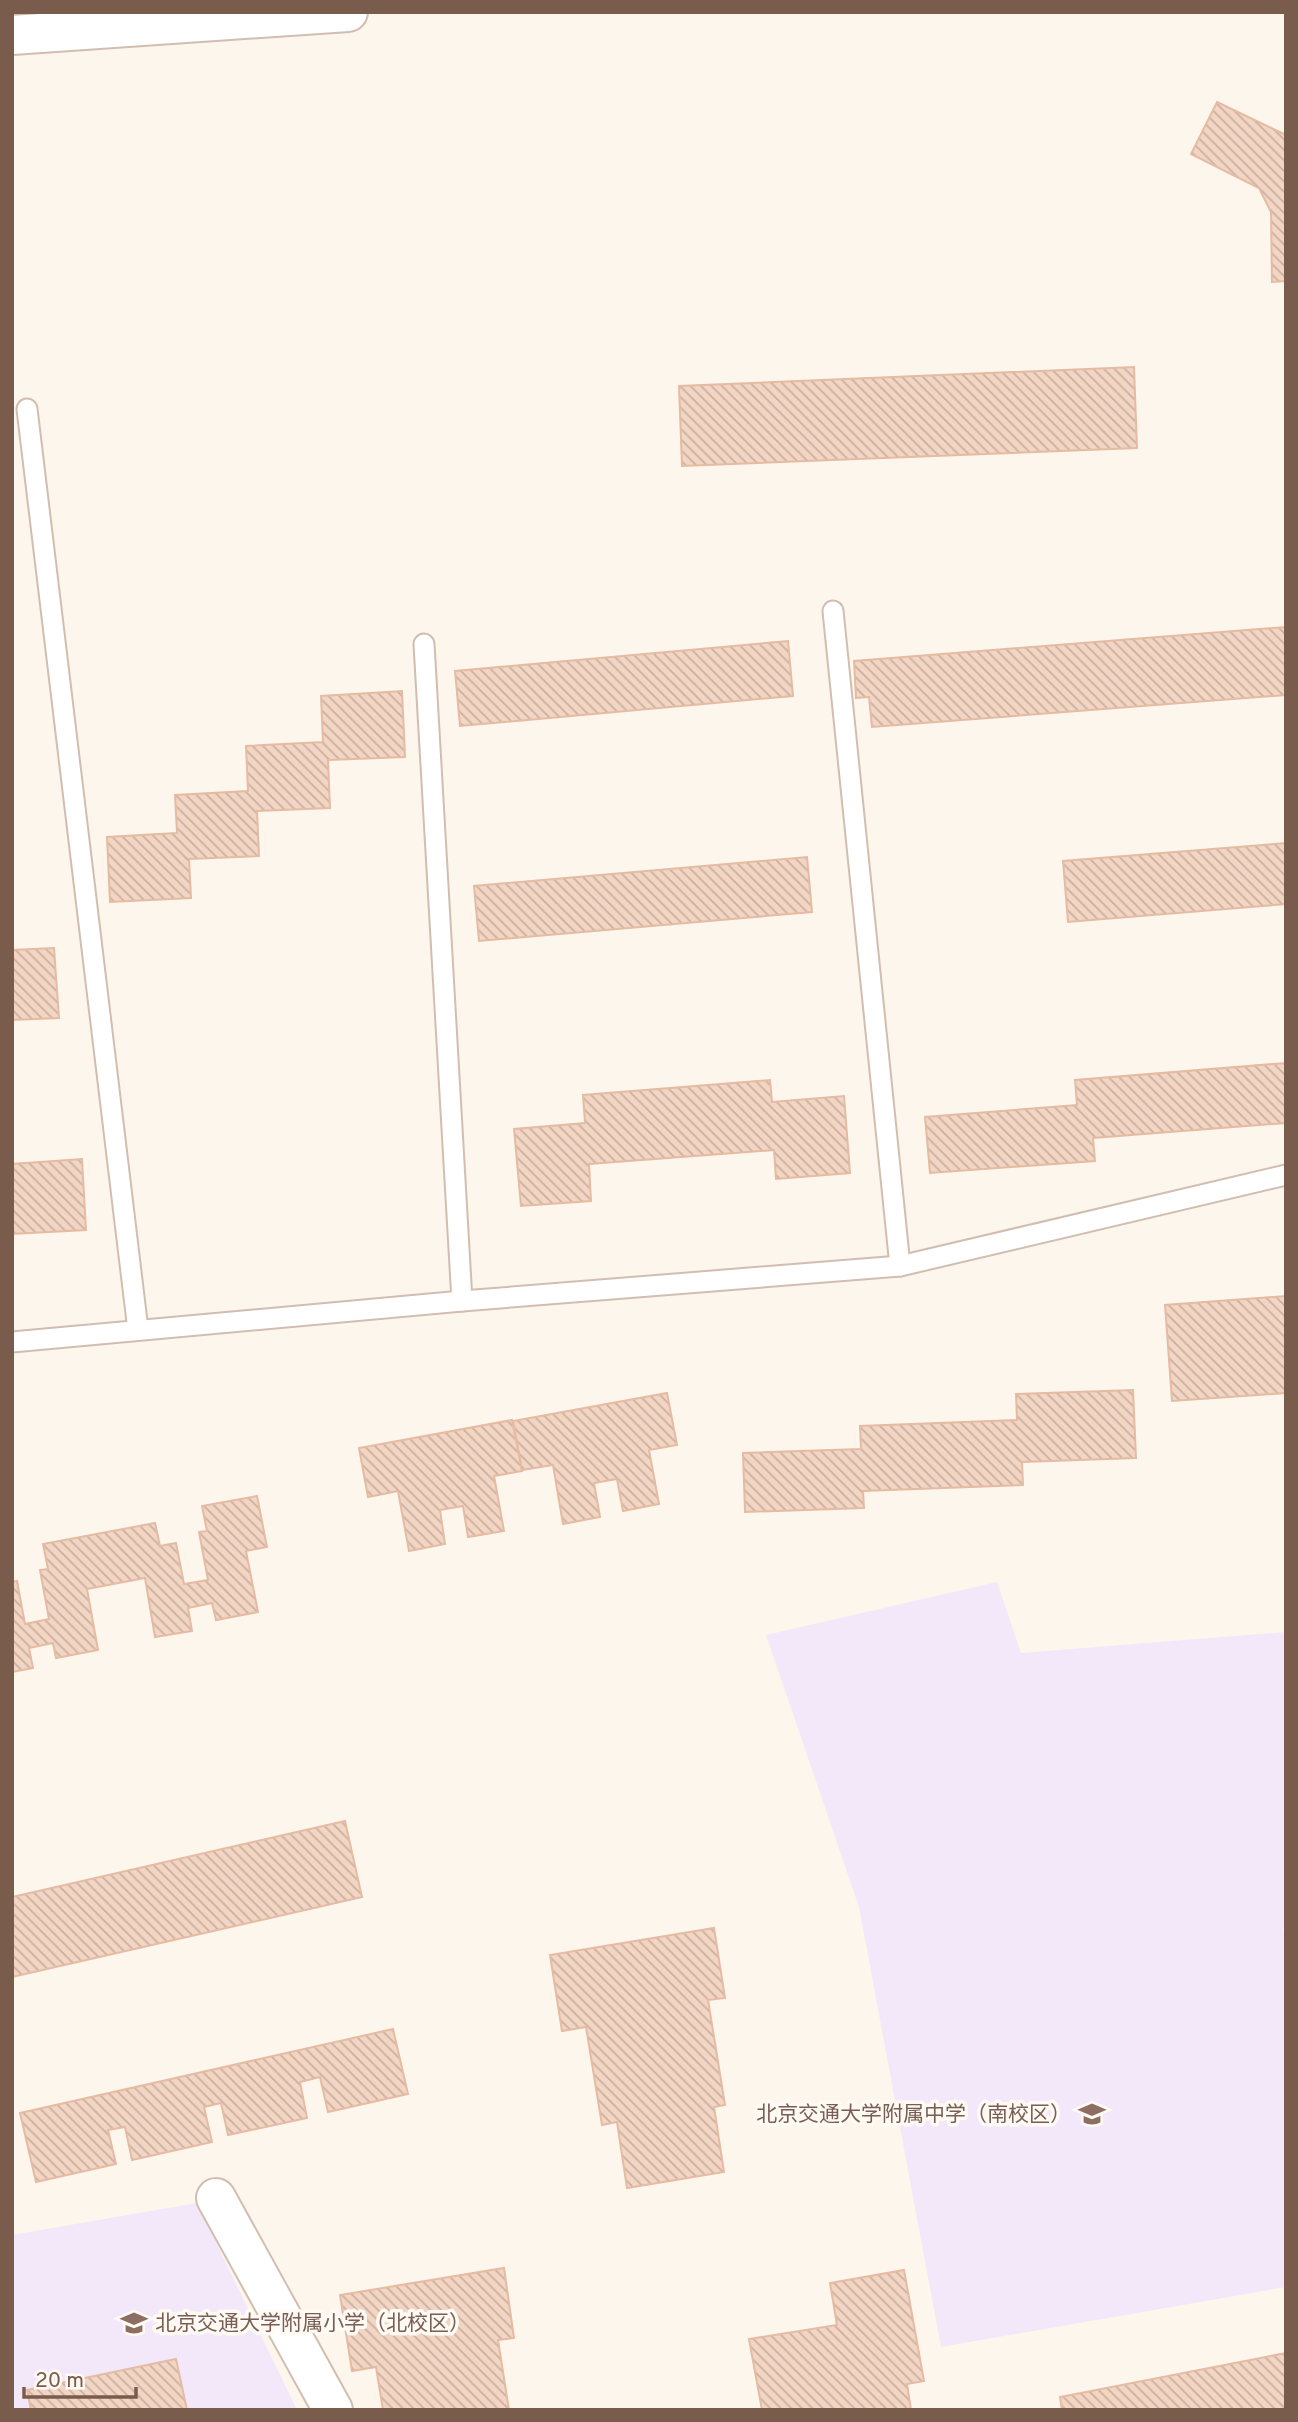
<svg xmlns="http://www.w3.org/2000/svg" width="1298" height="2422" font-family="Overpass,'Noto Sans SC',sans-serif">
  <defs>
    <pattern id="building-back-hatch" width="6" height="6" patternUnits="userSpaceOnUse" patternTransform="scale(1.75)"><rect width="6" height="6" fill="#f3d5c3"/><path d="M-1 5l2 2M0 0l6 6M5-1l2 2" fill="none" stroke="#cab0a1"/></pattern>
  </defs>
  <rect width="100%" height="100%" fill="#fdf6ec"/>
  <g fill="#f3e8fa">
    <path d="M997,1582L1021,1653L1286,1632V1928L1283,1929L1286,1941V2287L941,2347L859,1907L766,1635Z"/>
    <path d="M197,2203L297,2410H12V2235Z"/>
  </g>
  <g fill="url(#building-back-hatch)" stroke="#e6bba3" stroke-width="2">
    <path d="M1217,102L1286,135V281L1272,282L1271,212L1259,188L1191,154Z"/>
    <path d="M1134,367L1137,448L682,466L679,386Z"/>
    <path d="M1286,627V695L872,727L869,697L856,698L854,661Z"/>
    <path d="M788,641L793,696L460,726L455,671Z"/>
    <path d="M402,691L405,757L328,760L330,808L257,811L259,856L189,859L191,898L110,902L107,837L177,833L175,795L248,791L246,746L323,742L321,696Z"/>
    <path d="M1286,843V904L1068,922L1063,861Z"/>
    <path d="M807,857L812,912L479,941L474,886Z"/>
    <path d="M54,948L59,1018L12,1020V950Z"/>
    <path d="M1286,1063V1123L1093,1138L1095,1161L930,1173L925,1117L1077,1105L1075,1080Z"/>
    <path d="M770,1080L772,1102L844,1096L850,1173L776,1179L774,1150L589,1164L591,1201L521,1206L514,1129L585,1123L583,1095Z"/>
    <path d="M82,1159L86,1230L12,1234V1164Z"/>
    <path d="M1286,1296V1393L1172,1401L1165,1305Z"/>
    <path d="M1133,1390L1136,1458L1022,1462L1023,1485L863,1491L864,1508L745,1512L743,1453L861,1449L860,1426L1017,1420L1016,1394Z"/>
    <path d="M667,1393L677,1445L649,1450L659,1504L623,1511L617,1479L594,1483L600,1517L563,1524L553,1465L522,1470L513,1421Z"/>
    <path d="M512,1420L522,1471L494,1476L504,1531L468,1537L463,1506L440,1510L445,1544L409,1551L398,1491L368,1497L359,1448Z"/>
    <path d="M257,1496L267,1547L246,1551L258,1612L216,1620L212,1603L188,1608L192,1631L155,1637L145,1578L87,1589L98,1650L56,1658L53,1643L29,1648L33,1668L12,1672V1582L17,1581L25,1624L49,1619L40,1570L48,1569L43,1544L155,1523L160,1546L176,1543L184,1584L208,1580L199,1532L207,1531L202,1506Z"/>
    <path d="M345,1821L362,1897L12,1977V1897Z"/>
    <path d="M714,1928L725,1998L708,2000L725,2105L714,2107L724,2172L627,2188L617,2122L602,2125L586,2027L562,2031L550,1955Z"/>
    <path d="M393,2029L408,2094L328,2112L320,2077L300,2082L307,2118L228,2135L221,2103L204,2107L212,2142L132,2160L125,2127L108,2130L116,2164L36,2182L20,2113Z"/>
    <path d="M504,2268L514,2338L498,2340L509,2410H383L376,2367L352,2371L340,2295Z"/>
    <path d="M904,2270L924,2381L907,2384L911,2410H762L749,2339L837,2325L830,2283Z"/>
    <path d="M1286,2353V2410H1062L1060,2397Z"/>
    <path d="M176,2359L187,2410H31L27,2390Z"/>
  </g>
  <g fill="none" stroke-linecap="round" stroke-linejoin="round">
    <g stroke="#d1beb0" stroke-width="23">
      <g id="service">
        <path d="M27,409L138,1330"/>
        <path d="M833,611L900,1266"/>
        <path d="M424,644L462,1301"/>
        <path d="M12,1342L462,1301L900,1266L1286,1175"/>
      </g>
    </g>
    <g stroke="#d1beb0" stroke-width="42">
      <g id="minor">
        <path d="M12,35L348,12"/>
        <path d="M216,2198L333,2410"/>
      </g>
    </g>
    <use href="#service" stroke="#fff" stroke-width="19"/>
    <use href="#minor" stroke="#fff" stroke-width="38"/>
  </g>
  <defs>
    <g id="school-bare" transform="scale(2.1)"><path d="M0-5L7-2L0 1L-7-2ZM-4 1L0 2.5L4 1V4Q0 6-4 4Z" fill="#8d6e63" stroke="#fffaf3" stroke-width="2.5" paint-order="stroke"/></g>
  </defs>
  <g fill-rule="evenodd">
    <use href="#school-bare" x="1092" y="2114"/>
    <use href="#school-bare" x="134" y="2323"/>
  </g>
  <g text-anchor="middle" stroke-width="7" stroke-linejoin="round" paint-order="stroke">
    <g font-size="21" fill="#785e54" stroke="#fffaf3" text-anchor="end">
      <text x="1071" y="2121">北京交通大学附属中学（南校区）</text>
      <text x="155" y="2330" text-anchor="start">北京交通大学附属小学（北校区）</text>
    </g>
  </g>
  <rect width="1298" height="2422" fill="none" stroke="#7a5c4d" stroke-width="28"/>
  <path d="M24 2387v10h112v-10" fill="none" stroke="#7a5c4d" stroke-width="3.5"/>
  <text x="35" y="2387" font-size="21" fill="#7a5c4d" stroke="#fffaf3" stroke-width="5" paint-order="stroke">20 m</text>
</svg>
